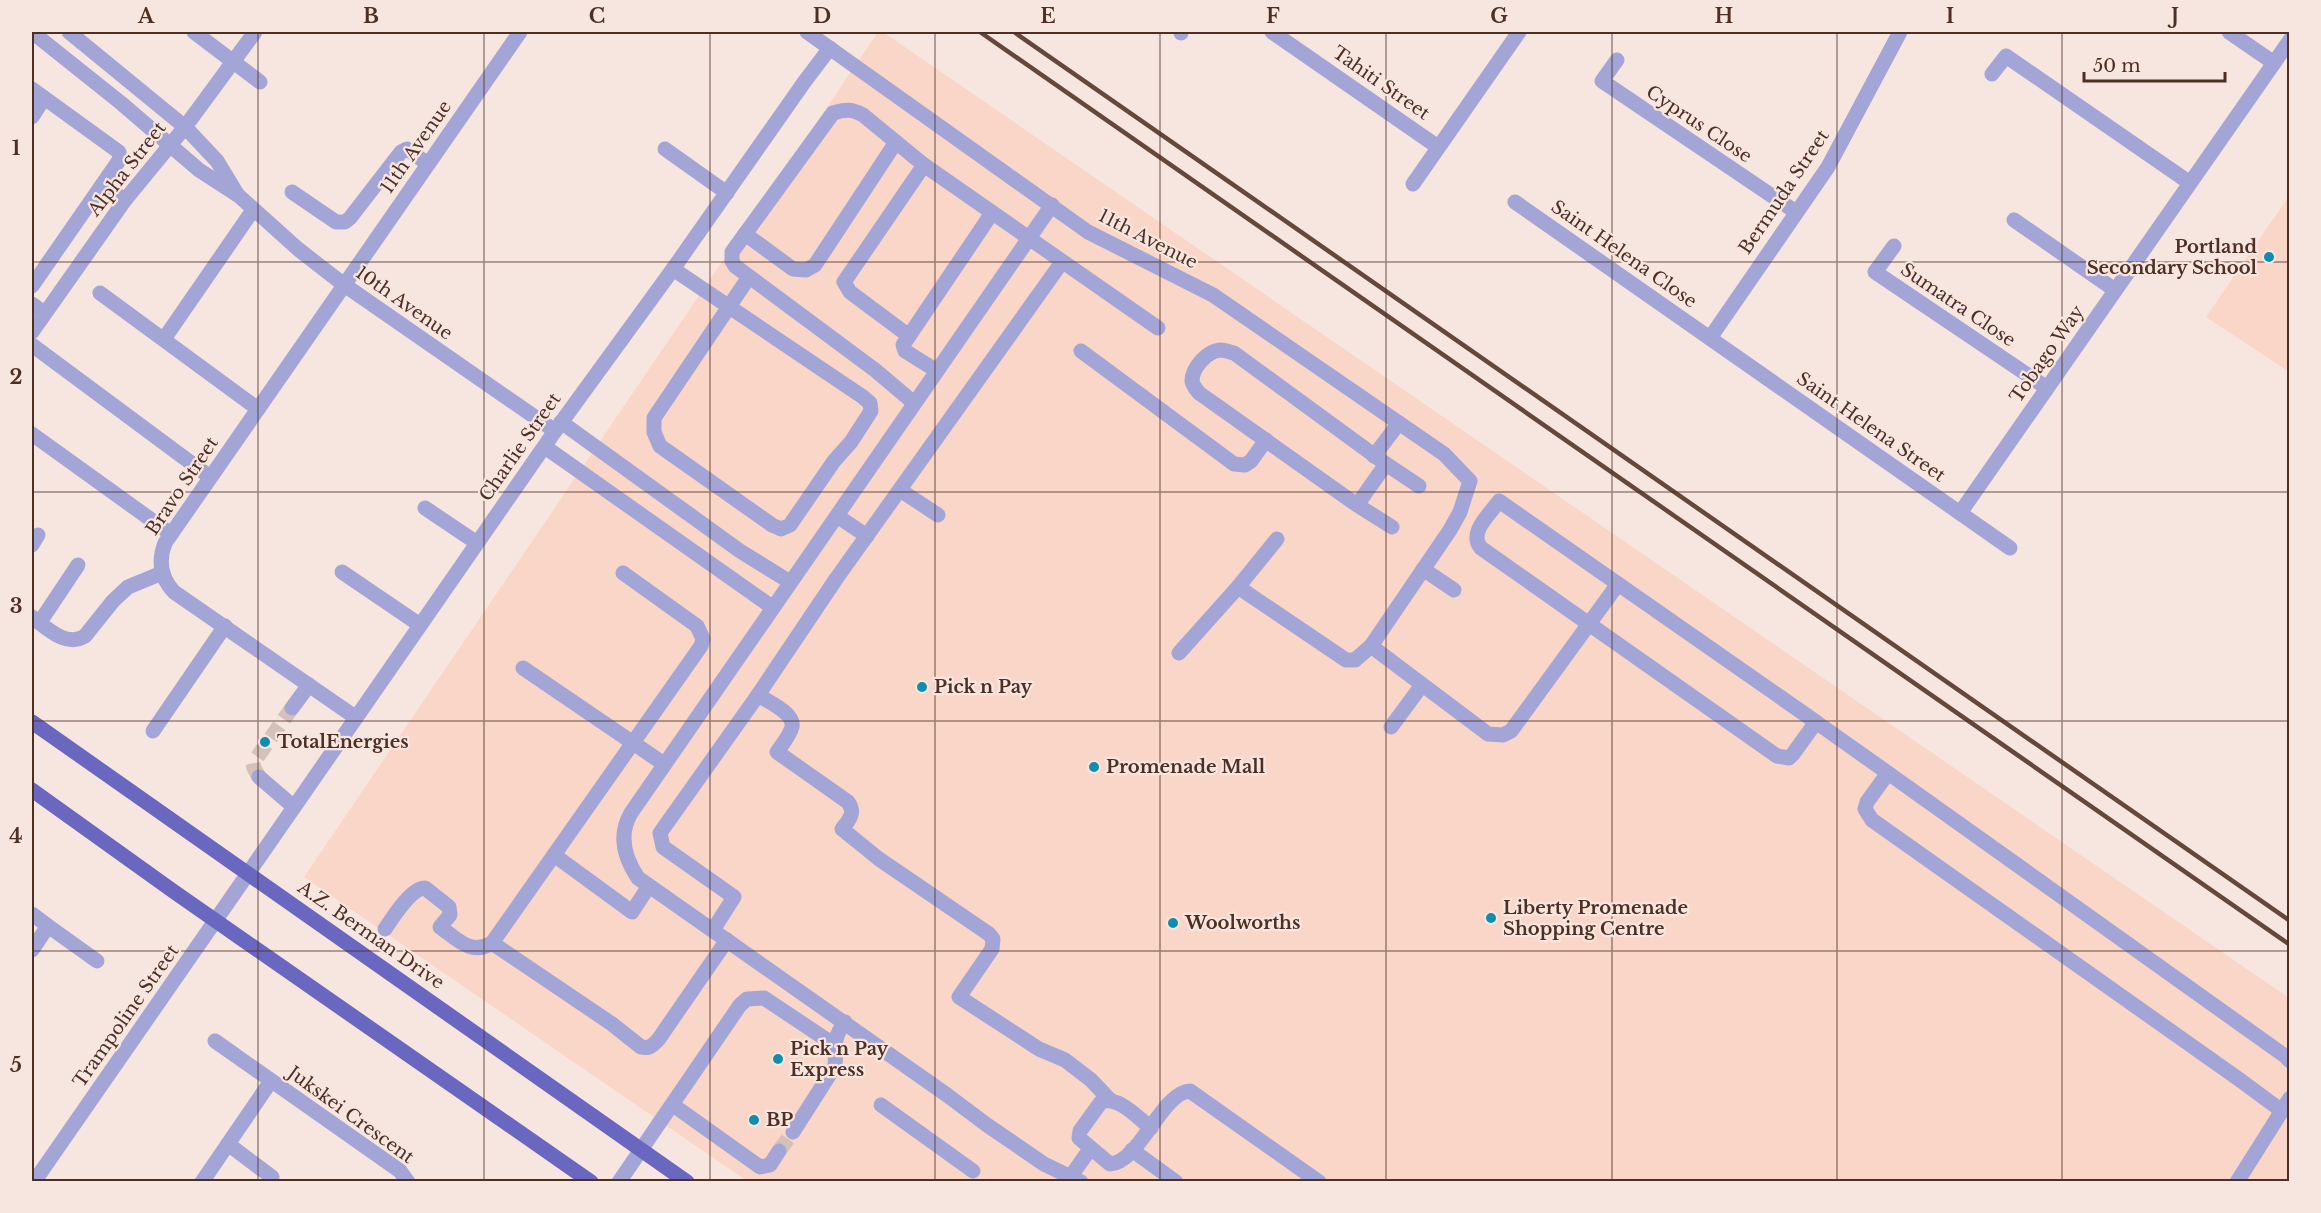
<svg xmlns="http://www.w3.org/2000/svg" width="2321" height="1213" font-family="'Libre Baskerville',serif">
  <rect width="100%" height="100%" fill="#f7e6e0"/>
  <g fill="#f9d6c8">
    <path d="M878,32H883L2289,998V1181H747L304,877Z"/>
    <path d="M2289,196L2290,372H2289L2206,317Z"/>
  </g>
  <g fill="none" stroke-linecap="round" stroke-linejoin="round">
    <g stroke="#d5c1ba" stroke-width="15" stroke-dasharray="15 8" stroke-linecap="butt">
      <path d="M259,777L254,768L253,763L292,708"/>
      <path d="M779,1151L793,1132"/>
    </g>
    <g stroke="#a3a5d7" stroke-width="15">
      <path d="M32,32L121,103L199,170L239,196L298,249L343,284L555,431"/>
      <path d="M69,32L185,127L217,161L237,194"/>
      <path d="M194,32L260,82"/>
      <path d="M807,32L1088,232L1213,295L1444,454L1470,481L1460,512L1450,530L1371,646"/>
      <path d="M1272,32L1438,147"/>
      <path d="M2229,32L2274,63"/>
      <path d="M1181,33V32"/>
      <path d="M1617,60L1602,81L1796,212"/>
      <path d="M1992,74L2006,56L2190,183"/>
      <path d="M32,89L119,152L120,159L102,185"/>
      <path d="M32,117L44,98"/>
      <path d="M665,149L727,193"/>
      <path d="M924,165L844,282L850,292L909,336L992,213"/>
      <path d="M1413,184L1519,32"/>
      <path d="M292,192L336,222H345L350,218L401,152L407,149L428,164"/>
      <path d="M1515,202L2010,548"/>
      <path d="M1052,205L631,813C618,835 624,857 638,878L947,1095L987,1125L1044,1164L1081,1182"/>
      <path d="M2014,220L2115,290"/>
      <path d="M745,234L793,269L806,270L815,265L896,142"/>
      <path d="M1894,246L1875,272L2047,388"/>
      <path d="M673,269L863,397L870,403L871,411L851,442L834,461L790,525L781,529L772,525L660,446L654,432V418L749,277"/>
      <path d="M32,286L102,185L125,200"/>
      <path d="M100,293L258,409"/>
      <path d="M32,304L44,313"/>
      <path d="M32,332L125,200L185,127L255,32"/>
      <path d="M909,336L903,345L905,351L937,371"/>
      <path d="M1710,338L1828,167L1900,32"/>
      <path d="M164,339L253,210"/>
      <path d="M32,345L210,477"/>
      <path d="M1081,351L1234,464L1245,465L1251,461L1266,440"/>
      <path d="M914,403L875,370L735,266L732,261V252L833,113C846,109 852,109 863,115L924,165L1158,328"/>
      <path d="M561,422L740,551L790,582"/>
      <path d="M32,434L171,534"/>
      <path d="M545,447L772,607"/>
      <path d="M1374,456L1399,423"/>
      <path d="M1386,464L1419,486"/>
      <path d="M900,490L938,515"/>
      <path d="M1499,501L1816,722L1793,754L1789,758L1777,756L1481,548C1468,533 1489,515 1499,501Z"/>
      <path d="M1357,505L1386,464L1234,353C1230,352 1224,350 1220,350C1207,351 1192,368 1192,381C1193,386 1196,389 1199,393L1357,505L1392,527"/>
      <path d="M425,508L477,543"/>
      <path d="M1960,513L2290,40"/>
      <path d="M837,516L867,536"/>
      <path d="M32,545L38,535"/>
      <path d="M1423,569L1454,590"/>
      <path d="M342,572L420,625"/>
      <path d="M1238,587L1277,539"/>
      <path d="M32,617C47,628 66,648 85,636L113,601L128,587L162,573"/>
      <path d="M40,622L78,565"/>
      <path d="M1179,653L1238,587L1346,660H1355L1371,646L1488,734L1503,735L1511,731L1618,584"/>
      <path d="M523,668L664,764"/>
      <path d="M758,695C767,701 795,713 792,727C790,735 782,745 777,752L848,802C856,813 849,820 842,829L879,859L989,934L993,939L992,949L959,997L1039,1049L1065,1060L1091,1080L1110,1100"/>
      <path d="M292,708L309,685"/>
      <path d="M355,717L174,592C160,577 158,561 165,543L520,32"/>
      <path d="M1816,722L1888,773"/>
      <path d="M1391,727L1422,685"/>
      <path d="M153,731L225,626"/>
      <path d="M259,777L294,807"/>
      <path d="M554,855L632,912L649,886"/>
      <path d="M32,914L48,926L32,950"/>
      <path d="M48,926L97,961"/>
      <path d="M385,929C393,917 411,888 425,888L449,907L450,915L440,927C457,939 471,956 492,943L701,646L703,639L697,626L623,573"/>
      <path d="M713,930L734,897L663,847L660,833L758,695L836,579L1062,262"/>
      <path d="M492,943L612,1024L641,1047C649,1049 652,1046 658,1040L727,940"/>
      <path d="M215,1041L400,1171L408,1182"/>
      <path d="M673,1105L760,1167L770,1165L779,1151"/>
      <path d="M881,1105L973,1171"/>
      <path d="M2282,1111L2240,1080L1872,820L1865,809L1867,802L1888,773L2285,1056L2290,1061"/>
      <path d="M1151,1128C1138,1118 1118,1095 1101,1102L1080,1131L1079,1138L1110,1164C1140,1162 1162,1092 1190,1091L1319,1182"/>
      <path d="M793,1132L835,1066C837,1046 831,1041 845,1022"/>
      <path d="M228,1144L272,1177"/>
      <path d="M1132,1150L1176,1182"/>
      <path d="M1071,1176L1090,1149"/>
      <path d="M34,1182L555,431L673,269L805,81L830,48"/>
      <path d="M202,1182L271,1081"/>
      <path d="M619,1182L740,1005L747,999L764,998L833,1044"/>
      <path d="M2237,1182L2290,1098"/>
    </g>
    <g stroke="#6a67c1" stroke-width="15">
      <path d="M32,722L687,1182"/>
      <path d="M32,790L173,891L591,1182"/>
    </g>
    <g stroke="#65473c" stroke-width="4.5">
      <path d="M980,32L2290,945"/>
      <path d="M1014,32L2290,921"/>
    </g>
  </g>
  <path fill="none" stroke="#4e2f23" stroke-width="1.5" stroke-opacity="0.55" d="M258,32V1182M484,32V1182M710,32V1182M935,32V1182M1160,32V1182M1386,32V1182M1612,32V1182M1837,32V1182M2062,32V1182M32,262H2290M32,492H2290M32,721H2290M32,951H2290"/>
  <g fill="#0f8dae" stroke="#f7e6e0" stroke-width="2">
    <circle cx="2269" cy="257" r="6"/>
    <circle cx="922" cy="687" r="6"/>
    <circle cx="265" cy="742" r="6"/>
    <circle cx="1094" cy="767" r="6"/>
    <circle cx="1491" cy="918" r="6"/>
    <circle cx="1173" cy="923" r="6"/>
    <circle cx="778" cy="1059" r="6"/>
    <circle cx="754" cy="1120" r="6"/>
  </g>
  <g text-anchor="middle" stroke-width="4.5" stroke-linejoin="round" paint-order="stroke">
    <g font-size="18" fill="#4e2f23" stroke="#f7e6e0">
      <text transform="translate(1381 83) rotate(35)" y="6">Tahiti Street</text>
      <text transform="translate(1699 124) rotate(34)" y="6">Cyprus Close</text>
      <text transform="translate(416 147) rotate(-55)" y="6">11th Avenue</text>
      <text transform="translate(127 169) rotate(-52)" y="6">Alpha Street</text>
      <text transform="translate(1784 192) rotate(-56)" y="6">Bermuda Street</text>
      <text transform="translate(1148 239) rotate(27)" y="6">11th Avenue</text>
      <text transform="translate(1624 254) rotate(35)" y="6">Saint Helena Close</text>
      <text transform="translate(404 303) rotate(35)" y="6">10th Avenue</text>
      <text transform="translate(1958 305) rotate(34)" y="6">Sumatra Close</text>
      <text transform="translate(2047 354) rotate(-55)" y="6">Tobago Way</text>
      <text transform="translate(1871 427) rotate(35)" y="6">Saint Helena Street</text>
      <text transform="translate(520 447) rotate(-55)" y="6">Charlie Street</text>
      <text transform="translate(182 486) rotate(-56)" y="6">Bravo Street</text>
      <text transform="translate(371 935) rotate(35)" y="6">A.Z. Berman Drive</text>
      <text transform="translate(126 1016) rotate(-55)" y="6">Trampoline Street</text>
      <text transform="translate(351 1115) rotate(36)" y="6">Jukskei Crescent</text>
    </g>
    <g font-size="18" font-weight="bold" fill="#4e2f23" stroke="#f7e6e0" text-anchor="start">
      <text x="2257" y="253" text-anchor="end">Portland<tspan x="2257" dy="21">Secondary School</tspan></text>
      <text x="934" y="693">Pick n Pay</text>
      <text x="277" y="748">TotalEnergies</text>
      <text x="1106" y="773">Promenade Mall</text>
      <text x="1503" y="914">Liberty Promenade<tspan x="1503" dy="21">Shopping Centre</tspan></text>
      <text x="1185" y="929">Woolworths</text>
      <text x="790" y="1055">Pick n Pay<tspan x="790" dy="21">Express</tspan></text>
      <text x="766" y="1126">BP</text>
    </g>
  </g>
  <rect width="2321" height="1213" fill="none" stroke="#f7e6e0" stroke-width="66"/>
  <path d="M2084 72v9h141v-9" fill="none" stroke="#4e2f23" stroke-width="3"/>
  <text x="2093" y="72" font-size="18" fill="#4e2f23" stroke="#f7e6e0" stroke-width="4.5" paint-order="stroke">50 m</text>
  <rect x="33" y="33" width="2255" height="1147" fill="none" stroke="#4e2f23" stroke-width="2"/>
  <g font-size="20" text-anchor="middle" font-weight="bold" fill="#4e2f23">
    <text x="146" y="23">A</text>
    <text x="371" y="23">B</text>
    <text x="597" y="23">C</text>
    <text x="822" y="23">D</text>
    <text x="1048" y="23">E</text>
    <text x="1273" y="23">F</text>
    <text x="1499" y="23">G</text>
    <text x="1724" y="23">H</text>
    <text x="1950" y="23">I</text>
    <text x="2175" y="23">J</text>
    <text x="16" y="155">1</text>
    <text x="16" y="384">2</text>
    <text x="16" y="613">3</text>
    <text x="16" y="843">4</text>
    <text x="16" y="1072">5</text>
  </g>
</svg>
